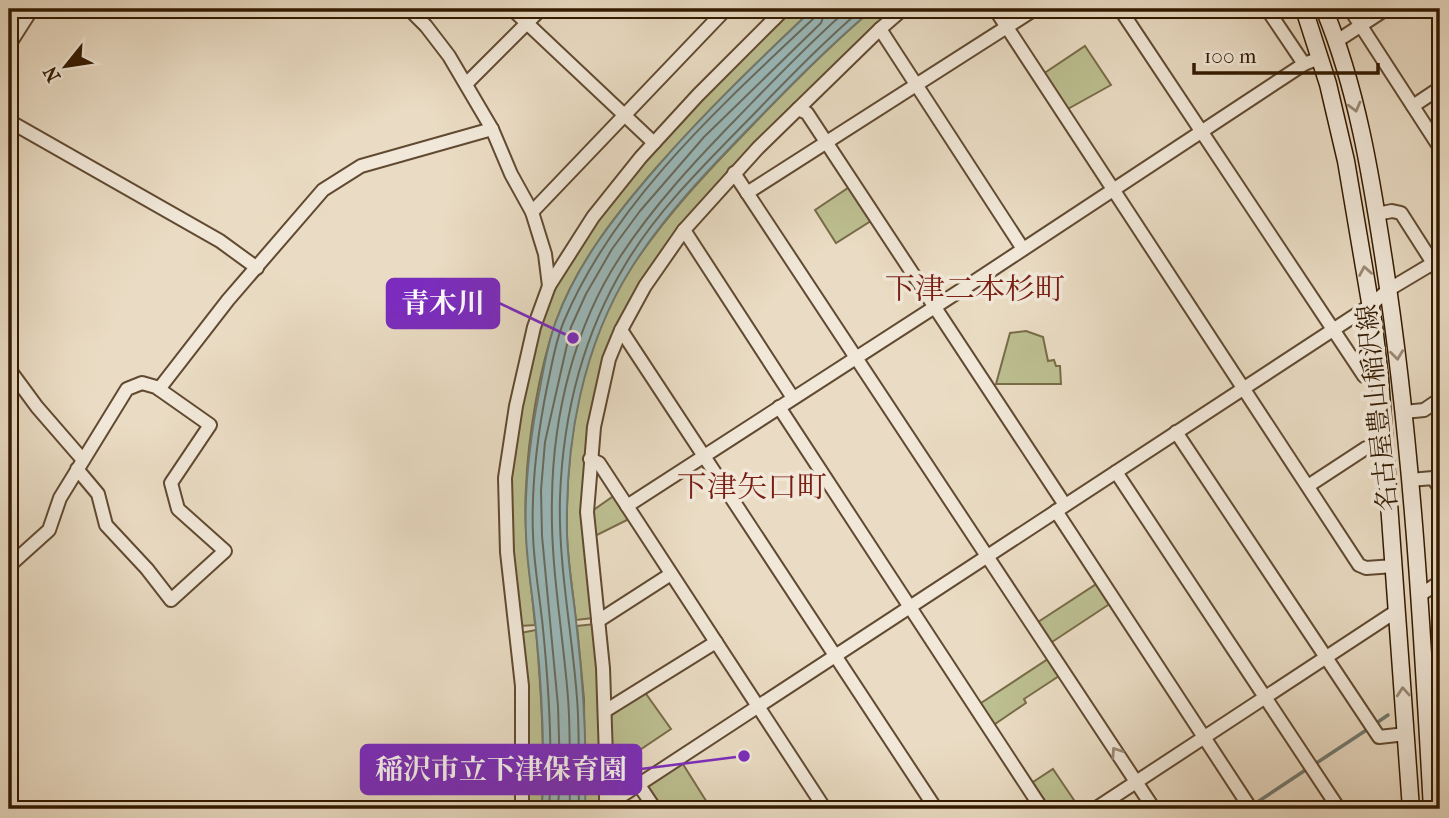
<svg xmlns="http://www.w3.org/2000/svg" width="1449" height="818" font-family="'IM FELL French Canon','Noto Serif JP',serif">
  <rect width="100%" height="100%" fill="#eadcc4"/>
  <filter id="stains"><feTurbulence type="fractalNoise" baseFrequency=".00286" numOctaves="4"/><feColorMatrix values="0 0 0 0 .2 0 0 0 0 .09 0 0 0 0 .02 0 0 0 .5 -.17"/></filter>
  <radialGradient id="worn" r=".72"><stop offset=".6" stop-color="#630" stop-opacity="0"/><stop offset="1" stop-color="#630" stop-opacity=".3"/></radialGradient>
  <g fill="#bcbf91" stroke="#786c48" stroke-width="2">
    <path d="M793,9H813C759,60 706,111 657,167C617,213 577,263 556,321C539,370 528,436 526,488C523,533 531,579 535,625L520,626L512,551L510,478L518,411L538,327L552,288L603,209L659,142Z"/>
    <path d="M873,9H896L716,185L675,234L640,283L589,427L593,618L576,620C573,592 568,563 567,535C565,443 581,343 633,265C666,216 706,173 747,131C787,89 828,47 873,9Z"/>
    <path d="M1085,46L1111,85L1066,110L1043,74Z"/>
    <path d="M851,186L874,219L836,243L815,210Z"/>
    <path d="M1026,331L1043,337L1048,361L1054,360L1056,366H1060L1061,384H996L1010,333Z"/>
    <path d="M615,495L631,518L593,537L592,511Z"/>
    <path d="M1098,583L1111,603L1049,644L1035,624Z"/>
    <path d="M595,624L599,672L602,809H585L584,699L577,626Z"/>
    <path d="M536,630C541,690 545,749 542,809H527L520,633Z"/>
    <path d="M1048,659L1059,676L1024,699L1026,703L992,726L978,705Z"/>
    <path d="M644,691L671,729L610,770L609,716L613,711Z"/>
    <path d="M681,761L708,804L700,809H660L646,788L647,783Z"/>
    <path d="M1053,769L1080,809H1046L1030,784Z"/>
  </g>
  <path fill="#9ababc" stroke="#717a71" stroke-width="2" d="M813,9H873C830,45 790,86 751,126C708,170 665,215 632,267C582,346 565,443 567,535C568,567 574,599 577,630C584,690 587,749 585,809H542C545,749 542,690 536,630C533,598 527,566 526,535C524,485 530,437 540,388C544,366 548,342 556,321C577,263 617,213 657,167C706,111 759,60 813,9Z"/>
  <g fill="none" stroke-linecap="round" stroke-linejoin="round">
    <g stroke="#666a5e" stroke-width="2">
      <path d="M549,809C553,749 549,689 543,629C540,598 534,566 533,535C531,484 537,437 547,387C552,365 555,342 564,321C615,200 722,105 815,17L817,9"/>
      <path d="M558,809L560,771L558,706L542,536L541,490L545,442L571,327L586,294L612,249L640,211L704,137L821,23L826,9"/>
      <path d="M570,809C569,772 571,735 568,698C563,632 550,565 552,498C553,416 574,327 620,257C654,205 696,160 739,116C774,80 810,42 848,9"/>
      <path d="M579,809C578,772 580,735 577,698C572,631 558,564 560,497C563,416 583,335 625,265C657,211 704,165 748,120C785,82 822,43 862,9"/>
    </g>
    <g stroke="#717a71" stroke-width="3.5">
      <path d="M1375,724L1388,715"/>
      <path d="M1315,764L1368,729"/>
      <path d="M1253,805L1307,769"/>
    </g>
    <g stroke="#614a31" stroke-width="16">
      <g id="street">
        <path d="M409,9L426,26L449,56L492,129L511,174L532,212L545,254L549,286"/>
        <path d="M512,9L654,143"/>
        <path d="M763,9L774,19"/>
        <path d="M995,9L1359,565L1366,568L1394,566"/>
        <path d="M1120,9L1364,376"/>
        <path d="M1267,9L1304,64"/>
        <path d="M1350,9L1440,148"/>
        <path d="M880,29L1023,249"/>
        <path d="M1337,41L1386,9"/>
        <path d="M9,45L32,9"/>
        <path d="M466,84L541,9"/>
        <path d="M1413,106L1440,88"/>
        <path d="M798,109L807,113L1065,505"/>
        <path d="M9,121L220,241L257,268"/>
        <path d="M734,173L1154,809"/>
        <path d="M747,193L1035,9"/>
        <path d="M532,212L726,9"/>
        <path d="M1377,214L1392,211L1401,213L1440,274"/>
        <path d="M684,230L793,398"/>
        <path d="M621,330L936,809"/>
        <path d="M9,369L37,407L83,460"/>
        <path d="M159,389L228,300L323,190L361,166L492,129"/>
        <path d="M779,407L1042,809"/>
        <path d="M1404,412L1424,410L1440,399"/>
        <path d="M1176,432L1379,737L1406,734"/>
        <path d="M590,459L599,463L825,809"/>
        <path d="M1116,472L1339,809"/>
        <path d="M1410,480L1433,478L1440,489"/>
        <path d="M1308,486L1366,448L1385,447"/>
        <path d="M627,506L975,281L1304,64L1320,58"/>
        <path d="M1056,511L1251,809"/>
        <path d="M9,566L49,530L60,498L127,389L142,383L156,387L210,425L171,483L178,509L225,551L171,600L147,569L106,525L98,494L77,469"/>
        <path d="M1420,595L1440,582"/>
        <path d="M598,621L671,574"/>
        <path d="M605,711L716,642"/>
        <path d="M639,785L655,809"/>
        <path d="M606,806L1371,305L1388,290L1440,259"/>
        <path d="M522,809V686L507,552L505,478L516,406L534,327L549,286L593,217L641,157L698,95L784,9"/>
        <path d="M606,809V757L603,668L587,512L594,427L609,359L621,330L645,286L684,230L758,148L880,29L903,9"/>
        <path d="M1095,809L1398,610"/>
      </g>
    </g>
    <g stroke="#331a00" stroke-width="19">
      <g id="secondary">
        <path d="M1304,9L1328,84L1346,161L1374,326L1380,378L1411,809"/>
        <path d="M1324,9C1357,88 1371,176 1384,261C1412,442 1422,626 1432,809"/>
      </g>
    </g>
    <use href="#street" stroke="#f1e8d9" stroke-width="12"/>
    <use href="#secondary" stroke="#f1e8d9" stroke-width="16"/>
  </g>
  <defs><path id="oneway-chevron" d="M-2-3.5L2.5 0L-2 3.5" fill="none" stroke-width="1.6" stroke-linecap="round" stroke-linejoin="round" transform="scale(1.75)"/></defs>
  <g stroke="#9c8b77">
    <use href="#oneway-chevron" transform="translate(1355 107) rotate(75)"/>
    <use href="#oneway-chevron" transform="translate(1365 271) rotate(-100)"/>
    <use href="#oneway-chevron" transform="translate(1397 355) rotate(83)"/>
    <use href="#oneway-chevron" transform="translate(1403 692) rotate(-94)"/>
    <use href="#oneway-chevron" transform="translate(1116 752) rotate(-124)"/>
  </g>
  <g text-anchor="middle" stroke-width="7" stroke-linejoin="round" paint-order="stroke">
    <g font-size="26" fill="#331a00" stroke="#f1e8d9">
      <text transform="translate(1377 408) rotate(-96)" y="9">名古屋豊山稲沢線</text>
    </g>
    <g font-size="30" fill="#7a1f14" stroke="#f1e8d9">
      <text x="975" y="299">下津二本杉町</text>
      <text x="752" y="497">下津矢口町</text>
    </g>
  </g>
  <path fill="none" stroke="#7b2cbf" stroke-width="2.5" d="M573 338L499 303M744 756L641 769"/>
  <g fill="#7b2cbf" stroke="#f1e8d9" stroke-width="2.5">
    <circle cx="573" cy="338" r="7"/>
    <circle cx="744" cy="756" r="7"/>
  </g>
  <g fill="#7b2cbf" stroke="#7b2cbf" stroke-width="2.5">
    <rect x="387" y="279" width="112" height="49" rx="7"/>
    <rect x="361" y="745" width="280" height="49" rx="7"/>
  </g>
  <g font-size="28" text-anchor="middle" font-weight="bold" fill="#fff">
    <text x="443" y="313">青木川</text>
    <text x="501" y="779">稲沢市立下津保育園</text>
  </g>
  <rect width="1449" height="818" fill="none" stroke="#eadcc4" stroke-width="35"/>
  <rect x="10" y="10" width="1428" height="797" fill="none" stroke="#331a00" stroke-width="3.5"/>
  <rect x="18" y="18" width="1414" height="783" fill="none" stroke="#331a00" stroke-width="2"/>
  <g transform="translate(66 66) rotate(240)" stroke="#f1e8d9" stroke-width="5" paint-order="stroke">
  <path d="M0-5L12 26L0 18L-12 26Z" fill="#331a00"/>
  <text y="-10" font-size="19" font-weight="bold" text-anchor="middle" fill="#331a00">N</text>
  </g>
  <path d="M1194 63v10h184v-10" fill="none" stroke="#331a00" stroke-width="3.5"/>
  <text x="1204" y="63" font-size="21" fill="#331a00" stroke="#f1e8d9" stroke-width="5" paint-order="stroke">100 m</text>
  <rect width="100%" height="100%" filter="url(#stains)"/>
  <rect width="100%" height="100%" fill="url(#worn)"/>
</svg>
